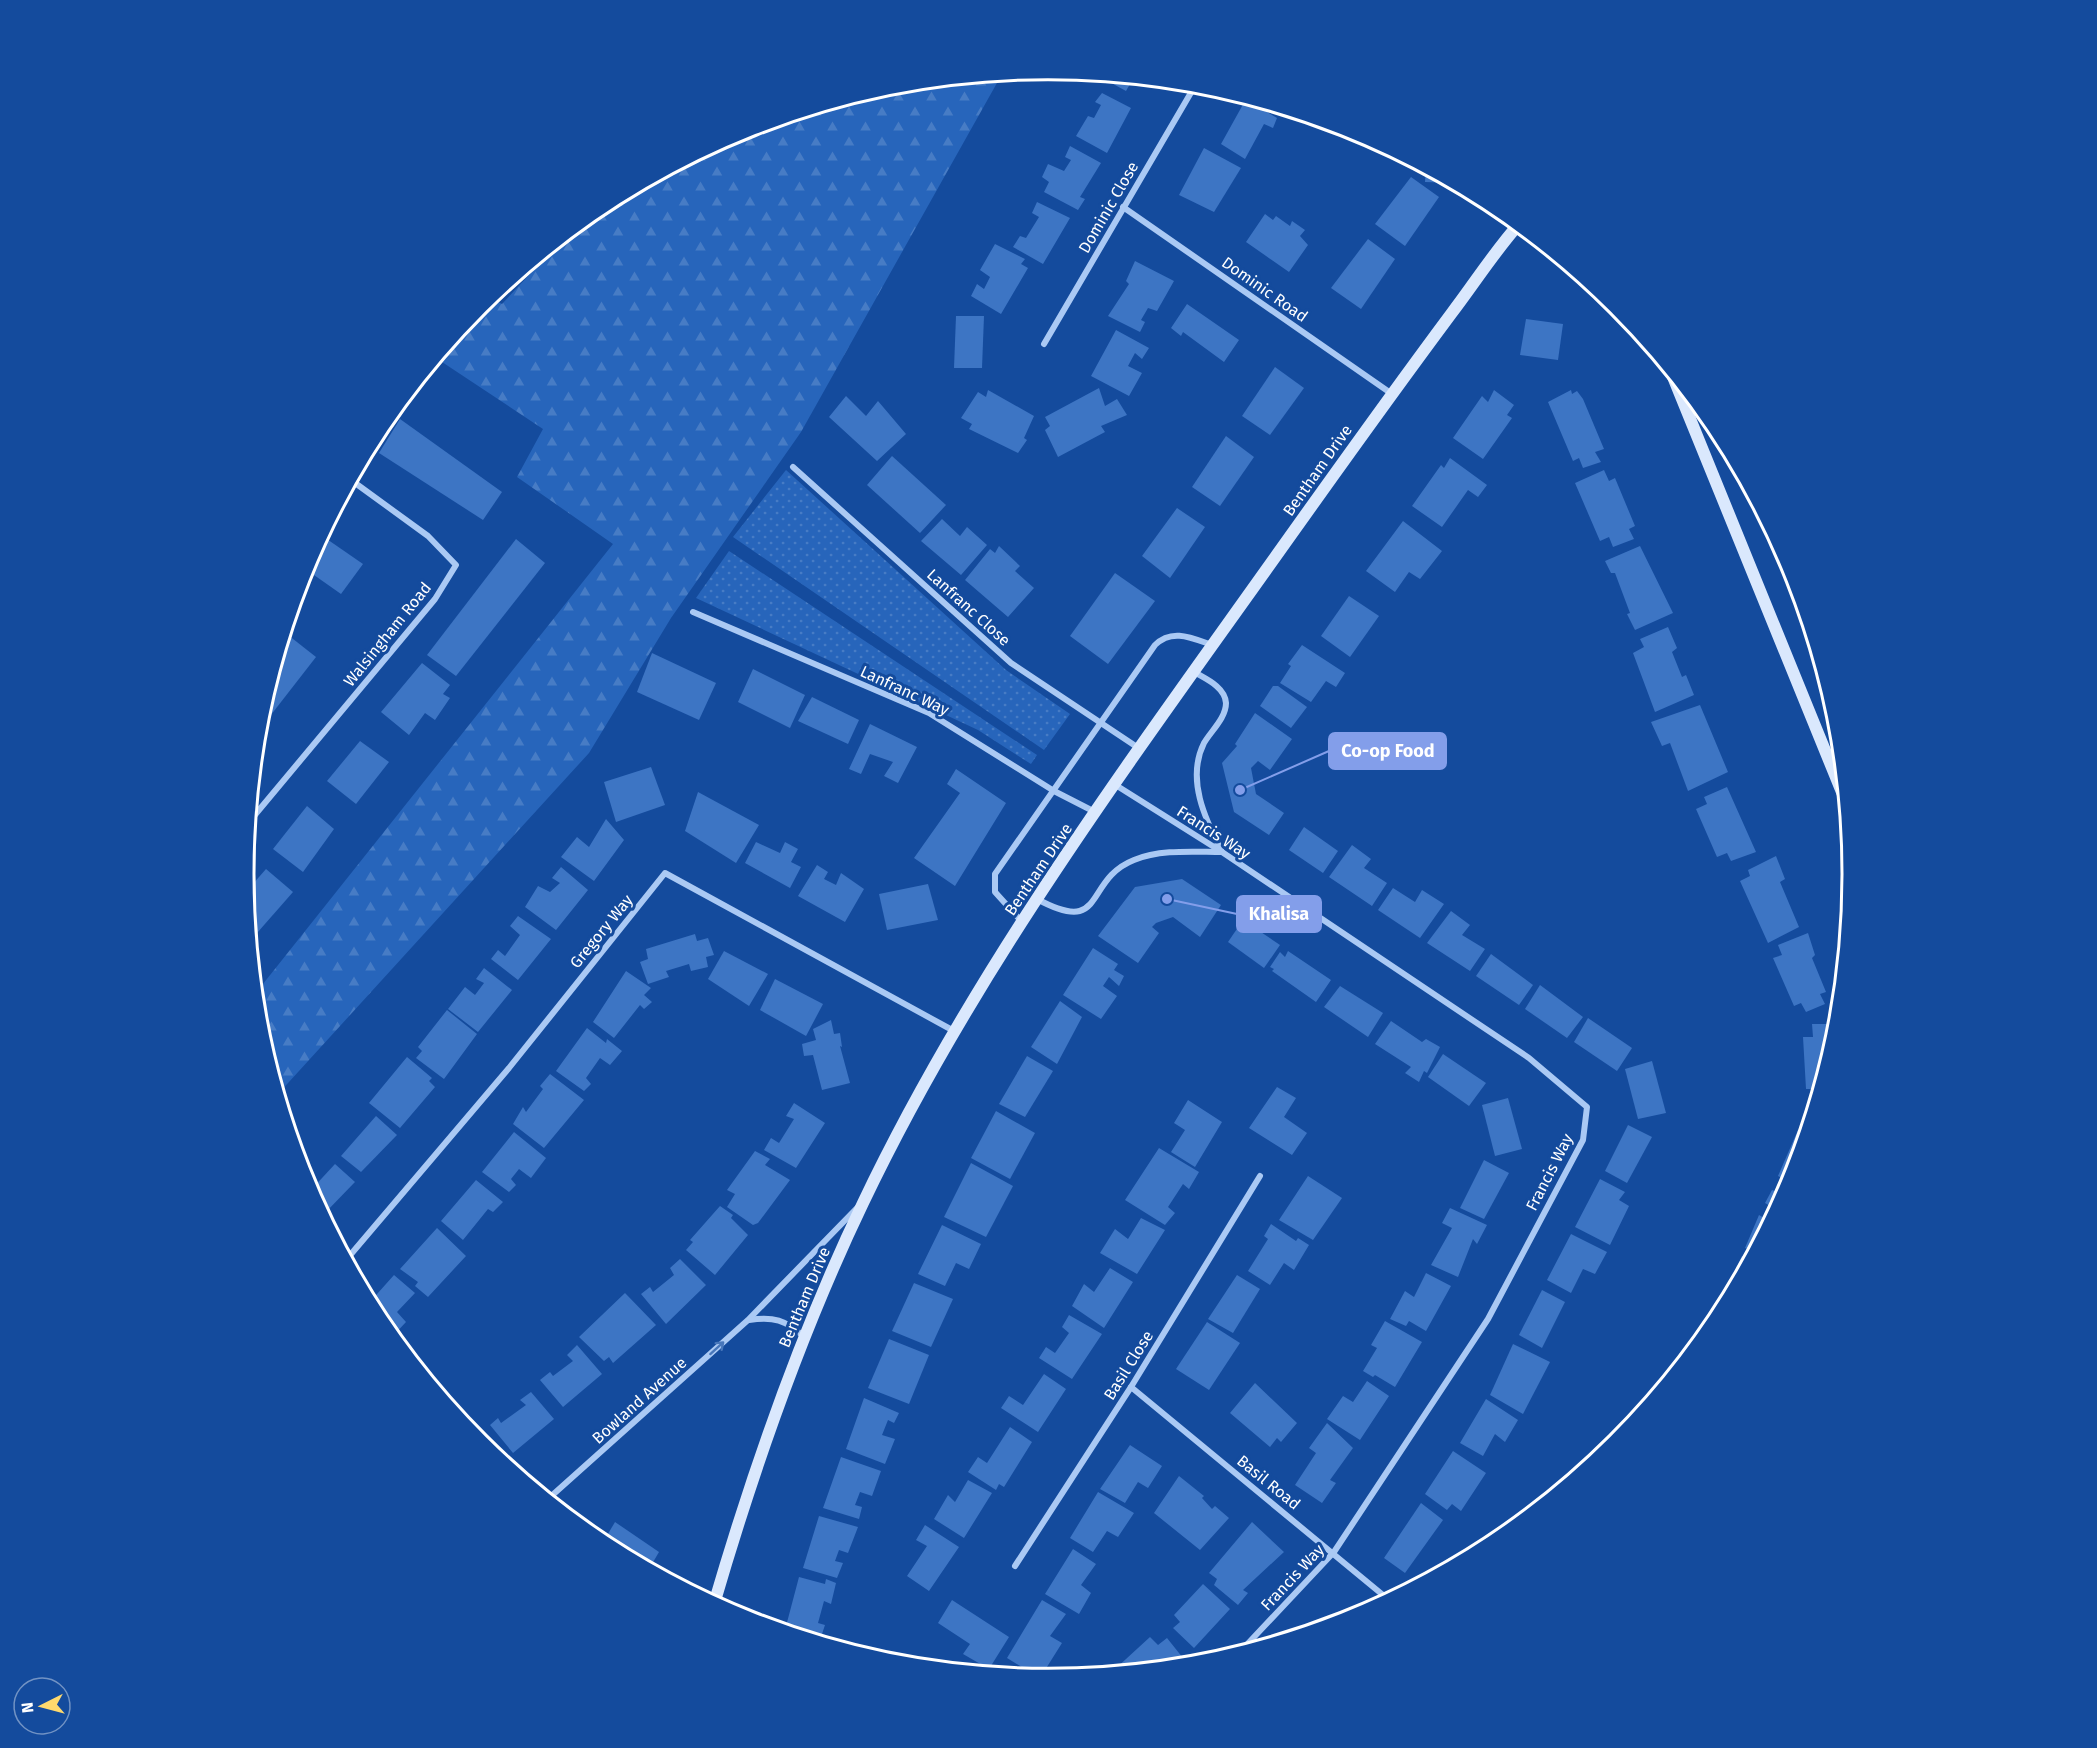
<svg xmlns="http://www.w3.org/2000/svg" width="2097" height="1748" font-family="'Fira Sans',sans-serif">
  <defs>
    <pattern id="grass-dots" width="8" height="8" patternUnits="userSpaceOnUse" patternTransform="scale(1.5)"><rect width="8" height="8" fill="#2765bb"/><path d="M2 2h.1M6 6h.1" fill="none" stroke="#477cc5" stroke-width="1.8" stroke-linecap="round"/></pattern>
    <pattern id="forest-firs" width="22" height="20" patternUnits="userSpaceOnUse" patternTransform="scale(1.5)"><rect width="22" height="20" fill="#2765bb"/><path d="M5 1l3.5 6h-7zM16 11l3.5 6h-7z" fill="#477cc5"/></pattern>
  </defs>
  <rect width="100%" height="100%" fill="#144b9d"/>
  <g fill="url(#grass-dots)">
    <path d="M786,470L1006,670L1070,714L1044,750L733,537Z"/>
    <path d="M729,551L1037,755L1031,764L978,730L696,598Z"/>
  </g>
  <path fill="url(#forest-firs)" d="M1002,74L801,432L671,618L589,753L278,1094L259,1031L255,994L613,544L517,477L543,429L436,358L489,297L502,304L574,227L602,204L741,130L892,84Z"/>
  <g fill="#3d75c4">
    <path d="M1095,74L1134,77L1126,91Z"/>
    <path d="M1102,93L1131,108L1107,153L1076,136L1088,116L1094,118L1101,105L1095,102Z"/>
    <path d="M1246,99L1277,118L1273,128L1264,124L1245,159L1221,144Z"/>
    <path d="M1070,146L1101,163L1080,197L1085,199L1078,210L1044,192L1049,182L1042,177L1048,164L1064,171L1071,160L1065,157Z"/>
    <path d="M1204,148L1241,168L1214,212L1179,195Z"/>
    <path d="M1426,167L1455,183L1425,182Z"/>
    <path d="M1411,177L1439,197L1405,246L1375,224Z"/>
    <path d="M1037,202L1070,218L1043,264L1013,247L1020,236L1026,238L1039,217L1032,213Z"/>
    <path d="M1265,214L1273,220L1276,216L1290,226L1292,221L1305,230L1300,236L1308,245L1289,272L1246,242Z"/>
    <path d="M1368,239L1395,259L1361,309L1331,288Z"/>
    <path d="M995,244L1025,259L1021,264L1028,268L1001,314L971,296L977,284L984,289L990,277L980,270Z"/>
    <path d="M1135,261L1174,281L1157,311L1148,308L1141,320L1145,322L1140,332L1108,316L1129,284L1126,281Z"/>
    <path d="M1187,304L1239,340L1224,362L1183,332L1181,336L1171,328Z"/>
    <path d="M956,316H984L982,368H954Z"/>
    <path d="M1526,319L1563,324L1558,360L1520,355Z"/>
    <path d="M1116,330L1149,348L1142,359L1135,353L1128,366L1142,373L1129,396L1091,376Z"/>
    <path d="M1275,367L1304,388L1270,435L1242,416Z"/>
    <path d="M1099,388L1105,406L1117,399L1127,415L1101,426L1105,432L1058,457L1045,430L1050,426L1045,417Z"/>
    <path d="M988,390L1034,416L1024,438L1027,440L1018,453L969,429L972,424L961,418L978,392L986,397Z"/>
    <path d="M1494,390L1514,405L1507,415L1512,418L1483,459L1453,438L1482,396L1488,402Z"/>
    <path d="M1571,390L1572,394L1577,391L1583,399L1604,449L1595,452L1601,462L1583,468L1579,458L1573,461L1548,402Z"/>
    <path d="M846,396L866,416L878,401L906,434L877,461L829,417Z"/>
    <path d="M400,419L502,492L483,520L379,453Z"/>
    <path d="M1226,436L1254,457L1220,506L1192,487Z"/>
    <path d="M892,456L946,505L920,533L867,485Z"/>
    <path d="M1450,458L1487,485L1478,497L1468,490L1442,527L1412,506L1441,465L1444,468Z"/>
    <path d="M1604,470L1609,481L1615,478L1635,526L1629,529L1634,539L1613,547L1609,537L1600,541L1575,483Z"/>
    <path d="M1177,508L1205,527L1170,578L1142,556Z"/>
    <path d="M942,519L960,536L967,527L987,545L961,575L921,541Z"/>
    <path d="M1403,521L1442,551L1420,579L1409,572L1395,592L1366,571Z"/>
    <path d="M321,535L363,564L341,594L304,568Z"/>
    <path d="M516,539L545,563L456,676L427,655Z"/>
    <path d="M999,546L1020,566L1015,571L1034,588L1008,617L965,580L990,549L995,553Z"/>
    <path d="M1640,546L1673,613L1635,630L1627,614L1630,613L1615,573H1611L1605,561Z"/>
    <path d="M1115,573L1155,601L1108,664L1070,636Z"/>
    <path d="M1349,596L1379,616L1350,657L1321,636Z"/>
    <path d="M1668,627L1677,648L1672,652L1682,677L1686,675L1694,695L1655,712L1633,653L1644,647L1640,639Z"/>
    <path d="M288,635L316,657L267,720L260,715L281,644Z"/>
    <path d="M1302,645L1345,673L1336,687L1326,681L1311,702L1280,683L1291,666L1288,664Z"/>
    <path d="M652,653L716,683L699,720L637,692Z"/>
    <path d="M422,663L450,685L443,694L450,698L435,720L425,713L409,735L381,712Z"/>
    <path d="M753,669L805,695L790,728L738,702Z"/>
    <path d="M1273,686H1278L1307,707L1291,728L1260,706Z"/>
    <path d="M812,697L859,720L848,744L798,721Z"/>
    <path d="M1700,705L1728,772L1688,791L1670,743L1662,746L1651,722Z"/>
    <path d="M1255,713L1292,739L1270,770L1258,761L1251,768L1256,794L1284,813L1269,835L1234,812L1222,763L1237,746L1235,744Z"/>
    <path d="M870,724L917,747L898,783L884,776L893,762L870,754L861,774L849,769Z"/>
    <path d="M360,741L389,762L356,804L327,781Z"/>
    <path d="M651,767L665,805L616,822L604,782Z"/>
    <path d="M956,769L1006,803L955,886L914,858L960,793L947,784Z"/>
    <path d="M1727,787L1756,852L1731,861L1727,853L1717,857L1696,809L1707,804L1704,797Z"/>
    <path d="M698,792L759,825L736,863L685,831Z"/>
    <path d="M307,806L334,829L303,872L273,849Z"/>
    <path d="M606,819L624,840L594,881L561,857L577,837L589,847Z"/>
    <path d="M1304,827L1338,851L1323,873L1289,850Z"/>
    <path d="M756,842L780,853L785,842L798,849L791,862L801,867L790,888L745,863Z"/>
    <path d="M1352,845L1371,859L1364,868L1387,883L1372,906L1329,877Z"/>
    <path d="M1776,856L1785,879L1780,882L1799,927L1768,943L1740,881L1750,876L1748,870Z"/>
    <path d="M817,865L828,872L824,879L836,885L841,873L864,889L845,922L798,896Z"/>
    <path d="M561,867L588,890L556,930L525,907L538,886L550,892L560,883L552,878Z"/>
    <path d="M266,869L293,892L250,941L245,893Z"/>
    <path d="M1182,879L1221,905L1200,937L1173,917L1156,923L1152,927L1159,933L1138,963L1098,936L1135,887Z"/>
    <path d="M928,884L938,920L887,930L879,894Z"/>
    <path d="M1393,888L1415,902L1422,890L1444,904L1420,938L1378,910Z"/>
    <path d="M1451,911L1470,925L1462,935L1485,949L1470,971L1427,943Z"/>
    <path d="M518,916L551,939L518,980L491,959L498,950L505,956L520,935L510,926Z"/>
    <path d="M1243,920L1280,945L1264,968L1228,942Z"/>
    <path d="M1808,933L1815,955L1812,958L1826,992L1820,994L1825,1004L1806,1012L1801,1003L1794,1006L1773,958L1782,955L1778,945Z"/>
    <path d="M695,934L697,941L708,938L714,955L706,957L708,967L691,971L689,964L666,971L669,977L648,984L640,962L648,959L646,949Z"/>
    <path d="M1093,948L1118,964L1114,970L1124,976L1119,986L1109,977L1103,986L1117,996L1101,1019L1063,995Z"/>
    <path d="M724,951L768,974L749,1006L708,979Z"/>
    <path d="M1288,951L1331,980L1316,1002L1272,971L1274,969L1270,967L1280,952L1285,957Z"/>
    <path d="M1491,954L1533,985L1519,1005L1476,976Z"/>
    <path d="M484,968L512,990L478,1032L448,1009L465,987L475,995L484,983L476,979Z"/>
    <path d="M626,971L651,988L644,995L652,1002L644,1009L640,1005L614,1038L593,1022Z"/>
    <path d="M775,979L823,1004L806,1036L760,1010Z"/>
    <path d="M1540,985L1583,1017L1567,1038L1525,1009Z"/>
    <path d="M1340,986L1383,1013L1368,1037L1324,1007Z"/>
    <path d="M1060,1001L1082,1017L1057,1064L1031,1047Z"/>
    <path d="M447,1010L477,1034L444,1079L416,1058L422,1051L418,1047Z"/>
    <path d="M1588,1018L1632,1048L1617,1071L1574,1042Z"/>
    <path d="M831,1020L834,1034L840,1033L842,1047L840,1046L850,1083L822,1090L813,1055L804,1056L802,1044L816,1040L813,1029Z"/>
    <path d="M1391,1021L1422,1042L1426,1039L1440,1047L1427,1073L1424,1071L1419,1082L1405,1073L1411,1067L1375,1044Z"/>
    <path d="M1812,1024H1833V1035H1837L1819,1095L1818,1089H1806L1803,1037H1813Z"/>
    <path d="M587,1028L606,1043L607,1039L622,1051L610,1065L600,1058L586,1078L591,1084L584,1091L556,1071Z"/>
    <path d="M1443,1054L1486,1083L1469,1106L1428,1077Z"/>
    <path d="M1027,1056L1053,1071L1025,1117L999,1104Z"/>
    <path d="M407,1057L432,1078L429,1081L435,1087L400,1128L369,1103Z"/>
    <path d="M1652,1061L1666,1113L1638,1119L1625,1069Z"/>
    <path d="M550,1074L584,1100L544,1148L513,1124L523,1107L526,1112L543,1089L540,1086Z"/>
    <path d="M1277,1087L1296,1098L1284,1117L1307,1133L1292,1155L1249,1128Z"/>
    <path d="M1508,1098L1522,1149L1495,1156L1482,1105Z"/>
    <path d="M1188,1100L1222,1122L1195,1167L1171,1152L1185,1130L1174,1123Z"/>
    <path d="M794,1103L825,1123L796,1168L764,1150L771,1138L779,1143L794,1119L786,1116Z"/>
    <path d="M996,1111L1035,1133L1010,1179L971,1158Z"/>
    <path d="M376,1116L397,1135L361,1172L341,1156Z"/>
    <path d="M1628,1125L1652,1137L1627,1183L1605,1171Z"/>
    <path d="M1798,1130L1807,1134L1792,1183L1778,1176Z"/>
    <path d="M514,1132L546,1158L531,1178L519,1169L511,1179L516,1185L509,1192L482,1172Z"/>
    <path d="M1159,1148L1199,1172L1189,1189L1183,1184L1168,1207L1175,1213L1165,1225L1125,1200Z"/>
    <path d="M755,1151L770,1159L765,1165L790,1180L758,1223L753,1225L727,1207L735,1194L727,1190Z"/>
    <path d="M1484,1160L1509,1173L1484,1219L1460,1208Z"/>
    <path d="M971,1163L1013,1186L986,1237L944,1217Z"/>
    <path d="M335,1164L355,1182L323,1215L310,1191Z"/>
    <path d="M1308,1176L1342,1198L1313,1240L1279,1220Z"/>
    <path d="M1600,1179L1625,1192L1619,1200L1629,1206L1610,1245L1575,1227Z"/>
    <path d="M476,1180L503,1202L493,1212L488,1209L463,1240L441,1221Z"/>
    <path d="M1772,1190L1785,1195L1777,1210L1765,1203Z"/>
    <path d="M720,1206L733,1215L731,1218L748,1235L715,1275L686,1250L693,1242L690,1240Z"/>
    <path d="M1450,1208L1487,1225L1477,1244L1473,1239L1458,1277L1431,1265L1452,1228L1442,1223Z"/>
    <path d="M1759,1215L1771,1222L1755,1252L1745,1248Z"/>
    <path d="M1141,1218L1165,1230L1137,1274L1100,1253L1115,1229L1128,1239Z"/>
    <path d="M1271,1224L1296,1241L1298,1238L1309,1245L1294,1270L1284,1263L1270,1285L1248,1271L1268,1239L1264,1236Z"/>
    <path d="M942,1225L981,1244L969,1269L956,1263L945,1286L918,1274Z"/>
    <path d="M437,1228L466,1256L428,1297L415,1286L418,1282L400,1269Z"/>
    <path d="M1571,1234L1607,1252L1595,1274L1583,1269L1571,1293L1547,1280Z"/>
    <path d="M1742,1256L1751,1260L1745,1271L1736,1268Z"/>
    <path d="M680,1259L706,1285L666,1324L641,1294L650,1287L653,1292L674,1275L670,1268Z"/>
    <path d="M1110,1268L1133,1282L1104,1328L1072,1306L1084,1284L1094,1292Z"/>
    <path d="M1426,1273L1451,1286L1426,1331L1409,1321L1406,1326L1390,1319L1405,1291L1414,1297Z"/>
    <path d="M394,1275L415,1293L397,1312L406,1322L392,1337L369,1303Z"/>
    <path d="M1237,1275L1260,1289L1233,1333L1208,1319Z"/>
    <path d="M914,1283L953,1299L931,1347L892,1331Z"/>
    <path d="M1542,1290L1565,1302L1542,1348L1519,1335Z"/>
    <path d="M1725,1291L1733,1294L1726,1305L1721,1303Z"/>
    <path d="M625,1293L656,1325L613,1363L609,1357L604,1361L579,1337Z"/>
    <path d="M1069,1315L1102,1334L1072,1379L1039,1358L1046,1347L1055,1353L1069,1333L1062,1327Z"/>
    <path d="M1709,1316L1718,1320L1709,1332L1705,1330Z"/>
    <path d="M1385,1321L1422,1342L1395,1387L1375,1375L1373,1377L1363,1371L1377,1348L1371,1345Z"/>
    <path d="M1207,1322L1240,1343L1209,1390L1176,1369Z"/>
    <path d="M889,1339L929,1355L909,1404L868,1388Z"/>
    <path d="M1513,1344L1550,1362L1523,1414L1490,1395Z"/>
    <path d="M577,1345L602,1374L563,1407L540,1380L550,1372L553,1376L573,1361L567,1355Z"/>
    <path d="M1044,1374L1066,1389L1038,1432L1001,1408L1009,1396L1023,1405Z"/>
    <path d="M1367,1381L1389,1396L1360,1440L1327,1419L1343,1396L1353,1402Z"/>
    <path d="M1255,1383L1297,1423L1281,1442L1277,1438L1270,1447L1230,1413Z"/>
    <path d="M531,1392L554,1419L513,1453L490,1425L498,1418L501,1423L526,1405L520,1400Z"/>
    <path d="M864,1398L899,1413L894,1423L888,1420L882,1435L895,1439L885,1464L846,1449Z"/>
    <path d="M1486,1399L1518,1420L1505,1442L1495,1434L1483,1456L1460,1443Z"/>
    <path d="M1327,1423L1353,1448L1330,1480L1336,1483L1322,1503L1295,1485L1316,1453L1309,1448Z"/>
    <path d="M1010,1427L1032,1442L1004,1487L999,1484L996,1490L968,1472L978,1457L987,1463Z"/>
    <path d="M1130,1445L1162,1466L1148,1488L1138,1482L1125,1503L1100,1489Z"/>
    <path d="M1453,1451L1486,1473L1461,1511L1452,1504L1447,1510L1425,1494Z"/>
    <path d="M841,1457L881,1471L872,1496L860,1492L855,1505L862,1507L859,1519L823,1508Z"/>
    <path d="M1179,1476L1204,1496L1202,1498L1212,1509L1215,1506L1229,1518L1200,1550L1154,1513Z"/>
    <path d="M968,1480L992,1493L964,1538L934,1519L948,1495L955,1502Z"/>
    <path d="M1098,1492L1134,1513L1118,1537L1107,1531L1093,1552L1070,1538Z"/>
    <path d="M1421,1503L1443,1520L1405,1573L1384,1558Z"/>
    <path d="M819,1516L858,1527L848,1553L839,1550L835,1561L843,1563L837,1578L803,1568Z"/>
    <path d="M615,1522L659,1552L649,1569L602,1544Z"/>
    <path d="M1252,1522L1284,1552L1243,1590L1248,1593L1238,1605L1214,1585L1217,1579L1209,1573Z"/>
    <path d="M925,1525L959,1547L929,1591L907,1576L927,1546L916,1540Z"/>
    <path d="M1073,1549L1096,1564L1081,1585L1091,1593L1079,1614L1045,1594Z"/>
    <path d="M799,1577L825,1584L826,1579L836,1583L831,1604L824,1601L818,1623L825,1625L820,1640L785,1630Z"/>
    <path d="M1203,1584L1230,1609L1194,1648L1173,1628L1180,1622L1174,1615Z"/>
    <path d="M952,1600L1009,1637L989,1669L963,1654L970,1644L938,1623Z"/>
    <path d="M1042,1600L1066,1614L1050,1636L1062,1643L1040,1678L1007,1658Z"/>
    <path d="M1338,1613L1347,1621L1327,1627Z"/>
    <path d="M1150,1637L1158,1645L1167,1638L1183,1658L1175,1667L1117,1672L1114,1670Z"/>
  </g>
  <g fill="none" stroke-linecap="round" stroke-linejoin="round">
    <g stroke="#aac9f4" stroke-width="6">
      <path d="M1123,207L1392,394"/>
      <path d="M1044,344L1196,84"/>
      <path d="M793,467L1011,663L1140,749"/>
      <path d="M693,612L929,713L1054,791L1095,812"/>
      <path d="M1114,784L1222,852L1529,1058L1587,1107L1583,1140L1488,1319L1334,1552L1239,1653"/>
      <path d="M249,822L435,599L456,565L428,536L351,480"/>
      <path d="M1037,899C1107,937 1083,880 1134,860C1161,849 1193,852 1222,852C1205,819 1186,779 1204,743C1211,731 1226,718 1226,703C1225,687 1206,679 1194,672"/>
      <path d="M1022,922L995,892V874L1155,645C1172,628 1192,638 1212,645"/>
      <path d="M346,1260L509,1068L665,873L954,1031"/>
      <path d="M749,1320C773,1316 786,1320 804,1337"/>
      <path d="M1131,1387L1389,1600"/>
      <path d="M548,1499L748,1320L857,1208"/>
      <path d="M1015,1566L1131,1387L1260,1176"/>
    </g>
    <g stroke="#dae8fd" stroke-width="12">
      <path d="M1669,367L1846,802"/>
      <path d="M714,1604C754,1467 801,1332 863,1203C972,974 1125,768 1271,563C1330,480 1390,396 1451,314C1474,284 1494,252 1519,224"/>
    </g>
  </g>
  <defs><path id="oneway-shaft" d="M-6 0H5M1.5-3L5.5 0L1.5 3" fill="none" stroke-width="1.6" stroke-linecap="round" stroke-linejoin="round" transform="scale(1.5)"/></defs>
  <use stroke="#4877bb" href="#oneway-shaft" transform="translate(717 1348) rotate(-42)"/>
  <g text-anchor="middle" stroke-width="6" stroke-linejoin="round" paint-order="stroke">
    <g font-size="16" fill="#fff" stroke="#144b9d">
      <text transform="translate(1108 207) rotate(-60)" y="6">Dominic Close</text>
      <text transform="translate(1265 289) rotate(35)" y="6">Dominic Road</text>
      <text transform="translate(1317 470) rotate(-55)" y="6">Bentham Drive</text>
      <text transform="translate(969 607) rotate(42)" y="6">Lanfranc Close</text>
      <text transform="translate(387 634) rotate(-51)" y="6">Walsingham Road</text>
      <text transform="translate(905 690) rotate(25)" y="6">Lanfranc Way</text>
      <text transform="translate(1214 832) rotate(33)" y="6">Francis Way</text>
      <text transform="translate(1038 869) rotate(-56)" y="6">Bentham Drive</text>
      <text transform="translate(601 931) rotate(-51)" y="6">Gregory Way</text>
      <text transform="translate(1549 1172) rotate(-63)" y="6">Francis Way</text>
      <text transform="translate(804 1297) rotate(-67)" y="6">Bentham Drive</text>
      <text transform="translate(1128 1365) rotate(-58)" y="6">Basil Close</text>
      <text transform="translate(639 1400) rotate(-42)" y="6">Bowland Avenue</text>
      <text transform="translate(1269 1482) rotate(39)" y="6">Basil Road</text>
      <text transform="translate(1292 1577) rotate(-47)" y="6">Francis Way</text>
    </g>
  </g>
  <path d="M0 0H2097V1748H0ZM254 874a794 794 0 1 1 1588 0a794 794 0 1 1-1588 0Z" fill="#144b9d" fill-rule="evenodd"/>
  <path fill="none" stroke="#fff" stroke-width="3" d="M254 874a794 794 0 1 1 1588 0a794 794 0 1 1-1588 0Z"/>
  <path fill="none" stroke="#839eea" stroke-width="2" d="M1240 790L1329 751M1167 899L1237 914"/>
  <g fill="#839eea" stroke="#144b9d" stroke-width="2">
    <circle cx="1240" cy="790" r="6"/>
    <circle cx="1167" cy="899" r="6"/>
  </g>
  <g fill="#839eea" stroke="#839eea" stroke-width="2">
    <rect x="1329" y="733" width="117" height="36" rx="6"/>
    <rect x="1237" y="896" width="84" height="36" rx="6"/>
  </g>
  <g font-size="18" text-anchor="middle" font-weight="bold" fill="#fff">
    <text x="1388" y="757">Co-op Food</text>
    <text x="1279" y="920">Khalisa</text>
  </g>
  <g transform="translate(42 1706) rotate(264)"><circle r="28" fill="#144b9d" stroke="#7293c4" stroke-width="1.5"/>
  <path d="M0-4.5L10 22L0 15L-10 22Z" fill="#ffd96d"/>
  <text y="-9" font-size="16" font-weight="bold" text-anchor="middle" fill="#ffffff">N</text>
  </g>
</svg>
